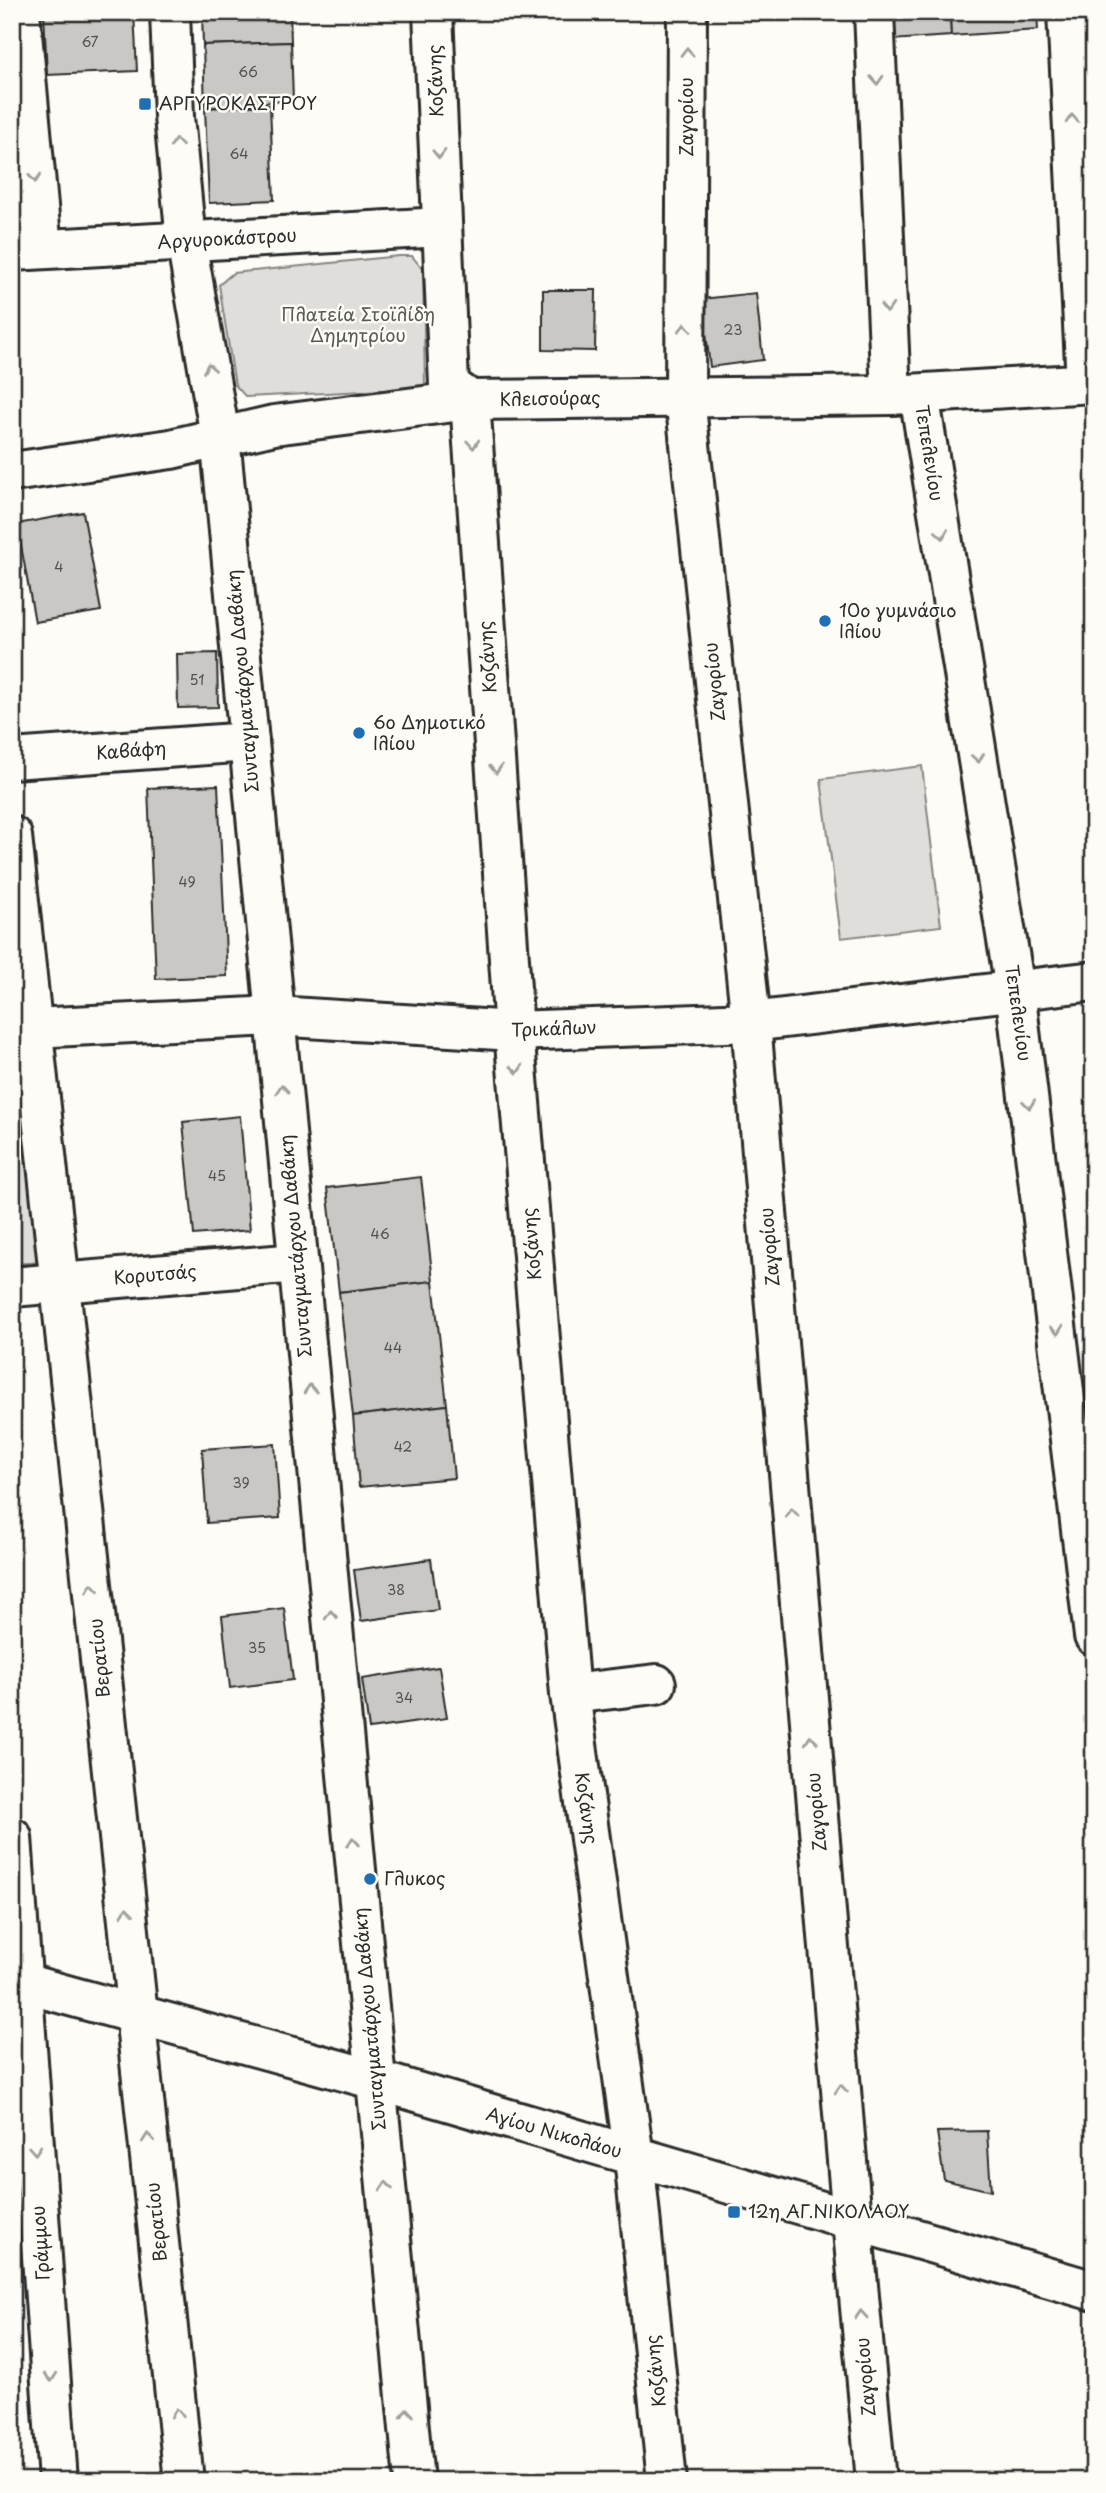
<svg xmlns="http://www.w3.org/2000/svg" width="1106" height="2493" font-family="'Playpen Sans',sans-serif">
  <rect width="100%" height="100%" fill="#fdfcf7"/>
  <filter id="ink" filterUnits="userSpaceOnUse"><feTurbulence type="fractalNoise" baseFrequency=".0143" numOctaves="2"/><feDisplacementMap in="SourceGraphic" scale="14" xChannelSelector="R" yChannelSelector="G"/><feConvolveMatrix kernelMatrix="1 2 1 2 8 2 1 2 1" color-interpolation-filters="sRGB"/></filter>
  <g filter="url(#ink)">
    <g fill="#dfdeda" stroke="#858482" stroke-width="2">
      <path d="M399,256H412L423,270L425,388L246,397L235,385L219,285L233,273Z"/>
      <path d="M922,766L941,926L841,938L821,779Z"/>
      <path d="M23,1052L41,1262L12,1264V1053Z"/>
    </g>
    <g fill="#c9c8c4" stroke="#2b2b2b" stroke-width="2">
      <path d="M134,12L137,71L47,75L44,13Z"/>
      <path d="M202,12H290L291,42L203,45Z"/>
      <path d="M889,12H950L951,36L891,40Z"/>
      <path d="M950,12H1037L1038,30L951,36Z"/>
      <path d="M291,42L293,100L205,108L203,45Z"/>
      <path d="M270,105L274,200L209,203L205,108Z"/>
      <path d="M543,290H596L595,351L543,350Z"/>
      <path d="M756,293L763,360L710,367L702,299Z"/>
      <path d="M83,512L101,611L35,622L17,524Z"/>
      <path d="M217,653L218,707L178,708L177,654Z"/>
      <path d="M218,785L227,976L156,979L148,788Z"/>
      <path d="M240,1116L250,1230L194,1235L183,1122Z"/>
      <path d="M421,1177L433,1281L339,1292L327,1188Z"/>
      <path d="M433,1281L447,1405L353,1416L339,1292Z"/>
      <path d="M447,1405L454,1478L359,1487L353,1416Z"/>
      <path d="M275,1444L280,1518L207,1523L202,1449Z"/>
      <path d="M431,1559L438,1610L361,1621L354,1570Z"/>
      <path d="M284,1608L293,1680L230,1688L222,1616Z"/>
      <path d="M439,1667L447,1718L369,1729L362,1679Z"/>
      <path d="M987,2131L991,2191L944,2180L937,2132Z"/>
    </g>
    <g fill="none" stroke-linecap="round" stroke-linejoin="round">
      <g stroke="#2b2b2b" stroke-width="44">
        <g id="minor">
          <path d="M20,12L42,249"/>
          <path d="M170,12L174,117L186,241L220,436L414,2481"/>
          <path d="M433,12L449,385L470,400L514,1031L570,1694L634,2157L667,2481"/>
          <path d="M687,12L685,397L751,1022L852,2220L876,2481"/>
          <path d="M874,12L891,395"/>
          <path d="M1067,12L1086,383"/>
          <path d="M12,251L442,227"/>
          <path d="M919,394L1015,990L1094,1636"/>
          <path d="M12,472L171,449L274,425L470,400L891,395L1094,383"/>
          <path d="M12,759L249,742"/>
          <path d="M12,836L138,2015L137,2033L184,2481"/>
          <path d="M12,1029L275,1016L514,1031L751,1022L1094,981"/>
          <path d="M12,1287L298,1263"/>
          <path d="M570,1694L656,1684"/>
          <path d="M12,1837L58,2481"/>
          <path d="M12,1980L376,2080L1094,2291"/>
        </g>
      </g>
      <use href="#minor" stroke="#fdfcf7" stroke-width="38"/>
    </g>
    <defs><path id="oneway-chevron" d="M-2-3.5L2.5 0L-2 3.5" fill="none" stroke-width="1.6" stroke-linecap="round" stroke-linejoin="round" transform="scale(1.75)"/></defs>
    <g stroke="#9e9e9b">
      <use href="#oneway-chevron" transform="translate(687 52) rotate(-90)"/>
      <use href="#oneway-chevron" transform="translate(877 80) rotate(87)"/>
      <use href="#oneway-chevron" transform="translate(1072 119) rotate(-93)"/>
      <use href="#oneway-chevron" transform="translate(176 143) rotate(-96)"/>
      <use href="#oneway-chevron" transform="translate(439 154) rotate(88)"/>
      <use href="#oneway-chevron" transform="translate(35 178) rotate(85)"/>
      <use href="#oneway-chevron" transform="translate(887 308) rotate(87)"/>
      <use href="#oneway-chevron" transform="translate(685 328) rotate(-90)"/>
      <use href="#oneway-chevron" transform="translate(209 368) rotate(-100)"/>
      <use href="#oneway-chevron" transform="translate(473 444) rotate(86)"/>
      <use href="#oneway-chevron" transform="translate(942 534) rotate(81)"/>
      <use href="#oneway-chevron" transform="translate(978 758) rotate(81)"/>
      <use href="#oneway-chevron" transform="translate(496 769) rotate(86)"/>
      <use href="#oneway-chevron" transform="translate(517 1069) rotate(85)"/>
      <use href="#oneway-chevron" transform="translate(282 1089) rotate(-95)"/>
      <use href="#oneway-chevron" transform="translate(1029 1104) rotate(83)"/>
      <use href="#oneway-chevron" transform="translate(1057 1330) rotate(83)"/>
      <use href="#oneway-chevron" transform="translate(310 1389) rotate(-95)"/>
      <use href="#oneway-chevron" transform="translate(792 1513) rotate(-95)"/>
      <use href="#oneway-chevron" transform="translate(92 1588) rotate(-96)"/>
      <use href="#oneway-chevron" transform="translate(331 1615) rotate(-95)"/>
      <use href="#oneway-chevron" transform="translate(811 1740) rotate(-95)"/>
      <use href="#oneway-chevron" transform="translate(353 1842) rotate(-95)"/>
      <use href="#oneway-chevron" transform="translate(127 1912) rotate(-96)"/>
      <use href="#oneway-chevron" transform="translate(841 2089) rotate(-95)"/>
      <use href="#oneway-chevron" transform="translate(148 2138) rotate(-96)"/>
      <use href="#oneway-chevron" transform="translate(35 2150) rotate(86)"/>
      <use href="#oneway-chevron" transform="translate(386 2186) rotate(-95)"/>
      <use href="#oneway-chevron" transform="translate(861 2315) rotate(-95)"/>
      <use href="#oneway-chevron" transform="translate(51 2377) rotate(86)"/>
      <use href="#oneway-chevron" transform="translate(177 2413) rotate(-96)"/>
      <use href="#oneway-chevron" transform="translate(407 2413) rotate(-95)"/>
    </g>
  </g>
  <g fill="#1f6fb2" stroke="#fdfcf7" stroke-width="2.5">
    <rect x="138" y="97" width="14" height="14" rx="3.5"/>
    <circle cx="825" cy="621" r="7"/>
    <circle cx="359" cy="733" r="7"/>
    <circle cx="370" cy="1879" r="7"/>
    <rect x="727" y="2205" width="14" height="14" rx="3.5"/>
  </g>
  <g text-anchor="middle" stroke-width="5" stroke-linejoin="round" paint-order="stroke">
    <g font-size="14" fill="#525251">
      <text x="90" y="47">67</text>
      <text x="248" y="77">66</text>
      <text x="239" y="159">64</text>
      <text x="733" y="335">23</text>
      <text x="59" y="572">4</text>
      <text x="197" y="685">51</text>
      <text x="187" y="887">49</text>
      <text x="217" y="1181">45</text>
      <text x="380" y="1239">46</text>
      <text x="393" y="1353">44</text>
      <text x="403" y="1452">42</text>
      <text x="241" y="1488">39</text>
      <text x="396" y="1595">38</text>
      <text x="257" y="1653">35</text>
      <text x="404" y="1703">34</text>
    </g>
    <g font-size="18" fill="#2b2b2b" stroke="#fdfcf7">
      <text transform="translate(436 81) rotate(-92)" y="6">Κοζάνης</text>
      <text transform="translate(687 117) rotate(-90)" y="6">Ζαγορίου</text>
      <text transform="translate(227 239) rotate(-3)" y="6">Αργυροκάστρου</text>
      <text transform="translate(550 399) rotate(-1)" y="6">Κλεισούρας</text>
      <text transform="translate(929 453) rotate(81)" y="6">Τεπελενίου</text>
      <text transform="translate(488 657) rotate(-94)" y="6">Κοζάνης</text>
      <text transform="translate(243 681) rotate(-95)" y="6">Συνταγματάρχου Δαβάκη</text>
      <text transform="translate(715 682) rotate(-96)" y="6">Ζαγορίου</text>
      <text transform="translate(131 751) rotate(-4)" y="6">Καβάφη</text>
      <text transform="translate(1018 1013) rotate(82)" y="6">Τεπελενίου</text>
      <text transform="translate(554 1029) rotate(-2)" y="6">Τρικάλων</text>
      <text transform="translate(532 1244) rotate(-95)" y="6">Κοζάνης</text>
      <text transform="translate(296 1246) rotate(-95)" y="6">Συνταγματάρχου Δαβάκη</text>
      <text transform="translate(770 1247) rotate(-95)" y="6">Ζαγορίου</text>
      <text transform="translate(155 1275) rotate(-5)" y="6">Κορυτσάς</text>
      <text transform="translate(100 1658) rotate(-96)" y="6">Βερατίου</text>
      <text transform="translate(586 1808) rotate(82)" y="6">Κοζάνης</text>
      <text transform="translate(817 1812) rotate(-95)" y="6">Ζαγορίου</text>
      <text transform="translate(370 2019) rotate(-95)" y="6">Συνταγματάρχου Δαβάκη</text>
      <text transform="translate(554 2133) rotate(16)" y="6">Αγίου Νικολάου</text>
      <text transform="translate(157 2222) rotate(-96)" y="6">Βερατίου</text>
      <text transform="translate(41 2243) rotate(-94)" y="6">Γράμμου</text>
      <text transform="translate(656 2371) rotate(-96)" y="6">Κοζάνης</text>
      <text transform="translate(866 2377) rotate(-95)" y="6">Ζαγορίου</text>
    </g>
    <g font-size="18" fill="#2b2b2b" stroke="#fdfcf7" text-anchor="start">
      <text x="159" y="110">ΑΡΓΥΡΟΚΑΣΤΡΟΥ</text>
      <text x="839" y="617">10ο γυμνάσιο<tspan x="839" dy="21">Ιλίου</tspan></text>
      <text x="373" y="729">6ο Δημοτικό<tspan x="373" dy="21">Ιλίου</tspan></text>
      <text x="384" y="1885">Γλυκος</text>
      <text x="748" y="2218">12η ΑΓ.ΝΙΚΟΛΑΟΥ</text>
    </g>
    <g font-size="18" fill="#585857" stroke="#fdfcf7">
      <text x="358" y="321">Πλατεία Στοϊλίδη<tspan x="358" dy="21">Δημητρίου</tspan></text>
    </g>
  </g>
  <rect width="1106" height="2493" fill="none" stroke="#fdfcf7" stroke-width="42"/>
  <rect x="21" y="21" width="1064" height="2451" fill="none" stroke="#2b2b2b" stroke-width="2.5" filter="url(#ink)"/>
</svg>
